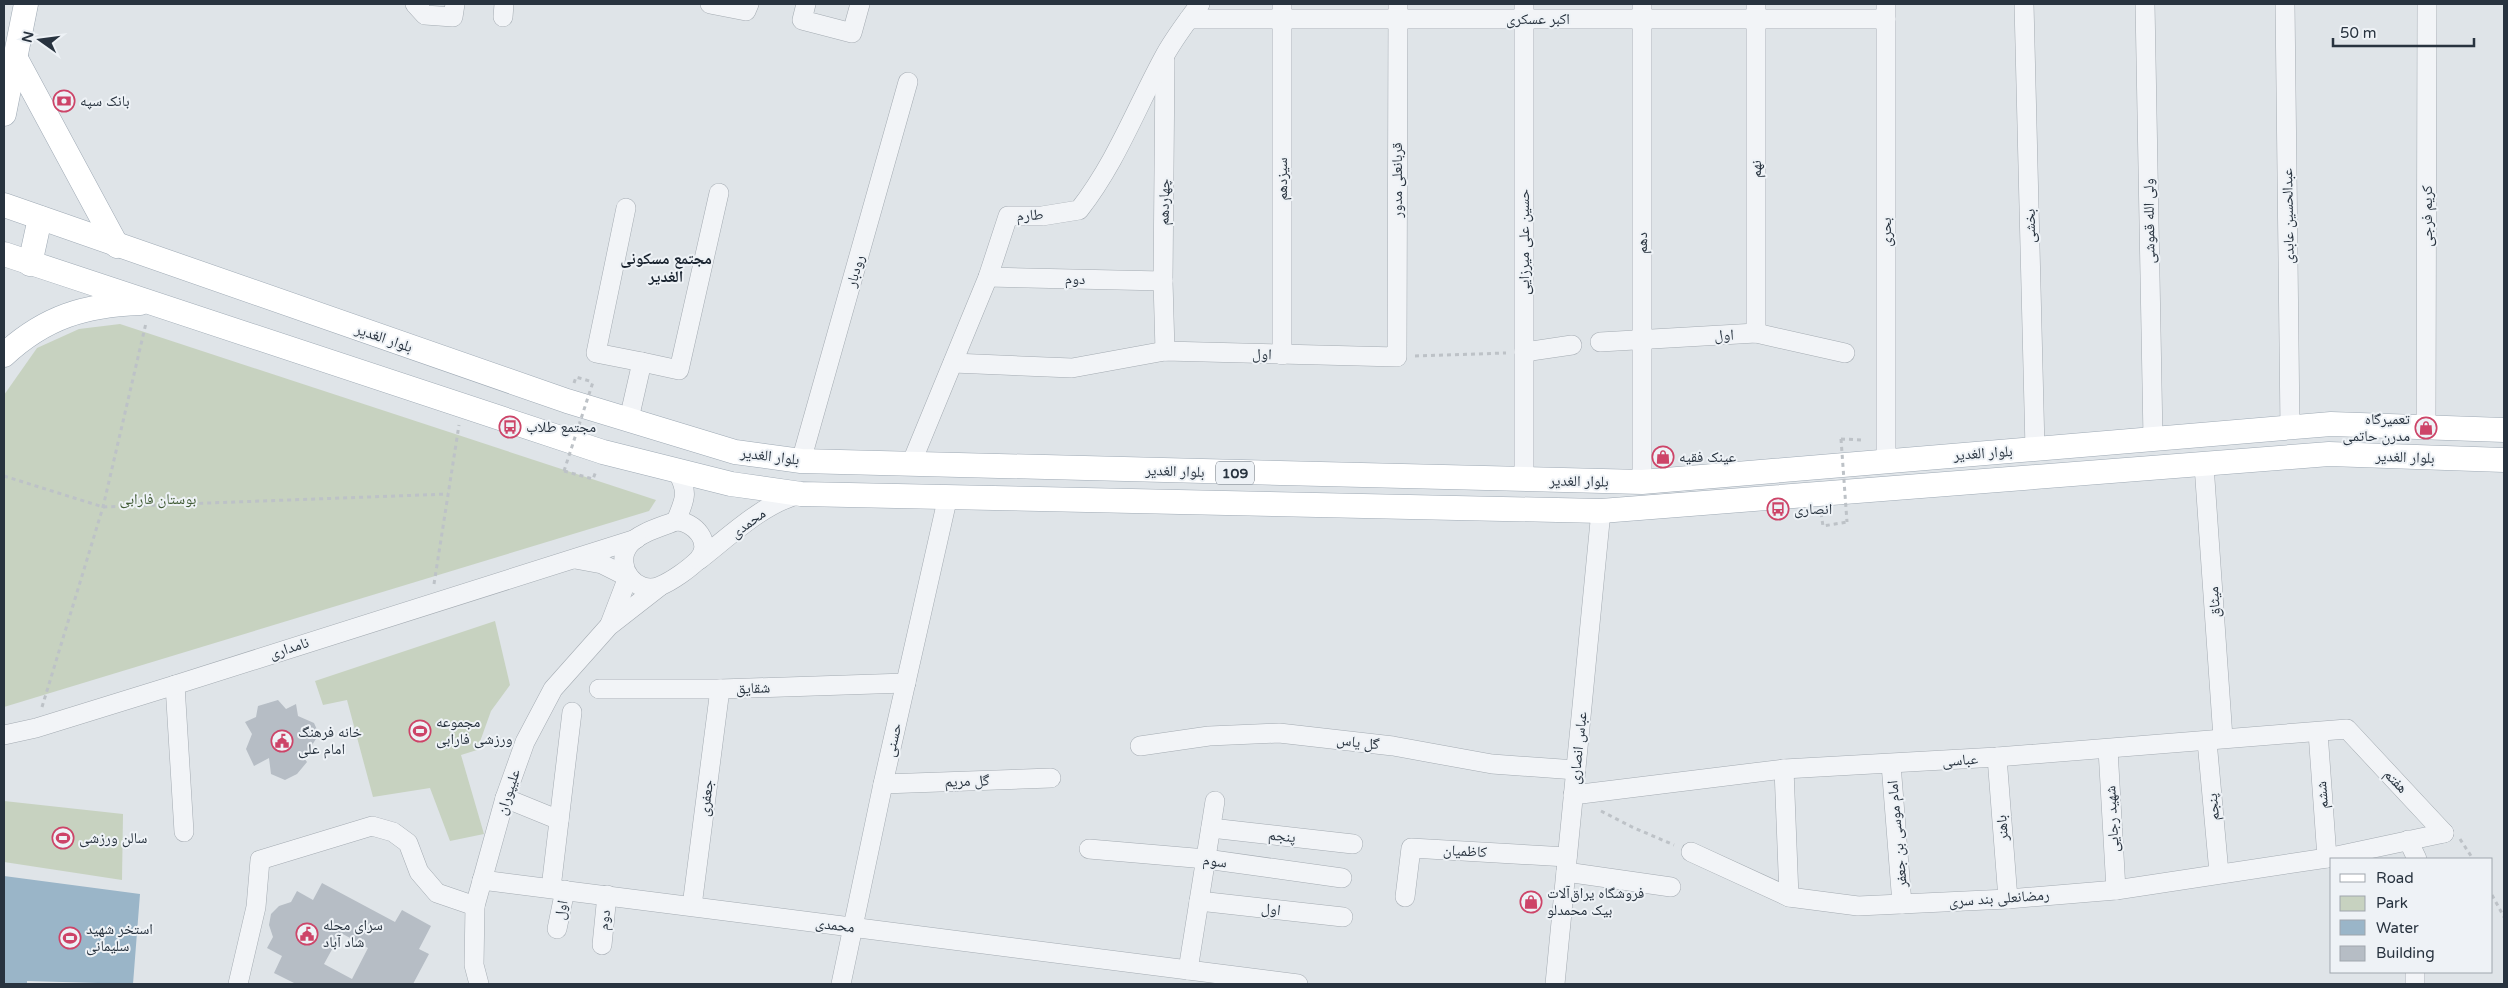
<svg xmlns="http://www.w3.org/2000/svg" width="2508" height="988" font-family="'Varela Round','Noto Naskh Arabic',sans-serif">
  <rect width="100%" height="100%" fill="#dfe4e8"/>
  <g fill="#c7d2c0">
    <path d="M120,324L656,500L649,511L4,707V395L37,348L79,329Z"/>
    <path d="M495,621L510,685L491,711L477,750L461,755L484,834L450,841L430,788L373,797L347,700L323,705L315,681Z"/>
    <path d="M4,801L123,814L122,880L4,862Z"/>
  </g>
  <path fill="#9ab5c8" d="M4,876L140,894L133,984L27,981V984H4Z"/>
  <g fill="#b6bdc5" fill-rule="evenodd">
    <path d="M278,700L286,709L296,704L298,716L314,723L319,734L304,758L307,762L297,774L285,780L271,774L269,758L254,766L246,749L252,734L245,722L256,717L258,706Z"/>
    <path d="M322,883L395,922L402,910L431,926L419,949L429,954L413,984H296L274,973L282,956L267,948L273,937L269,925L271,914L279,906L291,902L297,891L313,900ZM341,933L368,948L352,979L324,964Z"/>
  </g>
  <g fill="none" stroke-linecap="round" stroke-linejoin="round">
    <g stroke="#a4abb2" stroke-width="20">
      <g id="minor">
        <path d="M415,4L425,15L453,17L455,4"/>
        <path d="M710,4L746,11L749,4"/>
        <path d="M806,4L802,20L852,33L860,4"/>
        <path d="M2024,4L2035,449"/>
        <path d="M2145,4L2153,439"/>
        <path d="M2285,4L2290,428"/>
        <path d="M503,17L504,4"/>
        <path d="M1189,19H1886"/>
        <path d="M626,208L596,353L642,362L629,419"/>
        <path d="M988,277L1163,281"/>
        <path d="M1756,333V4"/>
        <path d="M1600,342L1756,333L1845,353"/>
        <path d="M1165,351L1163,281L1165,60"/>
        <path d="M1524,352L1572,345"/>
        <path d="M1282,355V4"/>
        <path d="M642,362L679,370L719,193"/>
        <path d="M953,363L1072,368L1165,351L1397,357L1398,4"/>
        <path d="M2426,428L2427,4"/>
        <path d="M1886,460V4"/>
        <path d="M801,461L908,82"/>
        <path d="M911,464L988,277L1008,216H1042L1079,210C1117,161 1136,108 1165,55C1175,37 1188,20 1200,4"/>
        <path d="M2204,465L2223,738"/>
        <path d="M1524,480V4"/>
        <path d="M1642,482V4"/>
        <path d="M676,521C694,521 714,543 698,560C689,569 672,581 660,586C636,596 613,566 629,545C638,533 661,527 676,521Z"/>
        <path d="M676,521C685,499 689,493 677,471"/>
        <path d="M575,559L602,564L628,577L610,624"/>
        <path d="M699,560C730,536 762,504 800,494"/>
        <path d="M175,685L184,832"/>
        <path d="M599,689H720L906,683"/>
        <path d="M2318,732L2327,858"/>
        <path d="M4,735L36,728L175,685L636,539"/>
        <path d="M2207,741L2219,873"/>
        <path d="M1140,746L1209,736L1279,733L1393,746L1492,764L1576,770"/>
        <path d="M2108,749L2116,890"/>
        <path d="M1997,757L2008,899"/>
        <path d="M1891,764L1902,904"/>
        <path d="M1784,769L1789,897"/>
        <path d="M883,784L1051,778"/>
        <path d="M1573,795L1784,769L1997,757L2347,729L2444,833"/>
        <path d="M505,798L559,820"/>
        <path d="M1211,828L1353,844"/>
        <path d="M2408,840L2417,859"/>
        <path d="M1089,849L1206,859L1342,878"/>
        <path d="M1691,852L1789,897L1858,906L2008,899L2116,890L2327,858L2444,833"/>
        <path d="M1566,872L1671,887"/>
        <path d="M482,880L1298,984"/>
        <path d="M551,888L572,712"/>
        <path d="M1405,897L1411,848L1567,857"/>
        <path d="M1199,901L1343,917"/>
        <path d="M692,906L720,689"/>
        <path d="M557,929L565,890"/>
        <path d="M602,945L607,895"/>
        <path d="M1188,970L1215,801"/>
        <path d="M238,984L256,907L260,860L372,826L393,832L408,843L419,872L437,893L475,906"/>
        <path d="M479,984L474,965L475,906L505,798L525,742L553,689L609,626L659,587"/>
        <path d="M841,984L883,784L948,496"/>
        <path d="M1555,984L1601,511"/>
        <path d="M2415,984V972"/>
      </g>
    </g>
    <g stroke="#9ea9b4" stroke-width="25">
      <g id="major">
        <path d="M15,57L117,246"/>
        <path d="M4,114L26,4"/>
        <path d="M4,205L567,401L735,452L801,461L1642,482L2331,424L2504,430"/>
        <path d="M4,254L603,452L731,484L801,494L1601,511L2329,454L2504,460"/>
        <path d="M30,264L40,218"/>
        <path d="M4,355C45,317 85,305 140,303"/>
      </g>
    </g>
    <g stroke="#bdc2c7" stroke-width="3" stroke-dasharray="4 4" stroke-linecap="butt">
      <path d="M1415,356L1506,353"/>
      <path d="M574,383L576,377L593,382"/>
      <path d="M1841,439L1863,440"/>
      <path d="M564,471L593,479L596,471"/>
      <path d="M4,476L103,507L448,494"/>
      <path d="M1821,513L1823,526L1847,522"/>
      <path d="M434,584L459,425"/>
      <path d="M42,707L103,507L146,323"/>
      <path d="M1601,811L1632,827L1674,845"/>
      <path d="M2460,839L2473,859"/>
      <path d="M2492,895L2504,917"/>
    </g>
    <use href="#minor" stroke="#f2f4f7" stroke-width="19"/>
    <use href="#major" stroke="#fff" stroke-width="24"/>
    <g stroke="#bdc2c7" stroke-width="3" stroke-dasharray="4 4" stroke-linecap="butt">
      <path d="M1841,439L1847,522"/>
      <path d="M564,471L593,382"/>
    </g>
  </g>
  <defs>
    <g id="bank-ring" transform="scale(1.125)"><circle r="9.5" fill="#eef2f6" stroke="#cd4468" stroke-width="1.5"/><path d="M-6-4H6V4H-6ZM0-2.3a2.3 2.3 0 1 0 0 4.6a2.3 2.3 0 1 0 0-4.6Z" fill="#cd4468"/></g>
    <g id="bus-ring" transform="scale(1.125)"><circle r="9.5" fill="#eef2f6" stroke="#cd4468" stroke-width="1.5"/><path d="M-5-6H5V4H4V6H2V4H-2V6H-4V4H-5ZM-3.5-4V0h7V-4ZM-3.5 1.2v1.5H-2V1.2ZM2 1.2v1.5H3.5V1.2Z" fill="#cd4468"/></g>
    <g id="shop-ring" transform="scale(1.125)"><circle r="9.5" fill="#eef2f6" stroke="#cd4468" stroke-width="1.5"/><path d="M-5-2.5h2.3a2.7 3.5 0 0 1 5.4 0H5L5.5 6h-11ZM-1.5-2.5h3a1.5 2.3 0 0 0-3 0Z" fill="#cd4468"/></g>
    <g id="stadium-ring" transform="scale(1.125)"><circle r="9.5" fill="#eef2f6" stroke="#cd4468" stroke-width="1.5"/><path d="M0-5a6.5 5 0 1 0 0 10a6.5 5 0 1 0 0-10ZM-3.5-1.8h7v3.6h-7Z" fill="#cd4468"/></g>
    <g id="civic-ring" transform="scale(1.125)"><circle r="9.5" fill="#eef2f6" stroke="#cd4468" stroke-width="1.5"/><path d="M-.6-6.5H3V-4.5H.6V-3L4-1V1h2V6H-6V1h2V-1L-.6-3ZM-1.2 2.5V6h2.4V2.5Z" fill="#cd4468"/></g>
  </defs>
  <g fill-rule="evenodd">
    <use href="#bank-ring" x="64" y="101"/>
    <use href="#bus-ring" x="510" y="427"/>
    <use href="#shop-ring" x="2426" y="428"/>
    <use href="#shop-ring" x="1663" y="457"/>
    <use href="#bus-ring" x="1778" y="509"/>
    <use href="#stadium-ring" x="420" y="731"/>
    <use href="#civic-ring" x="282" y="741"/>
    <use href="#stadium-ring" x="63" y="838"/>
    <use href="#shop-ring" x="1531" y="902"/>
    <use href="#civic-ring" x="307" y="934"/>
    <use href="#stadium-ring" x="70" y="938"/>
  </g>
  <g text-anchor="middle" stroke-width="4" stroke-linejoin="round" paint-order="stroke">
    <rect fill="#eef2f6" stroke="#636c76" stroke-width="1" x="1216" y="461.5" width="38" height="23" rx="4"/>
    <g font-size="14" font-weight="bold" fill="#28333f">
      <text x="1235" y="478">109</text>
    </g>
    <g font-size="15" fill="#28333f" stroke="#eef2f6">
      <text x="1538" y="24">اکبر عسکری</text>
      <text transform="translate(1756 169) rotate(-90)" y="5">نهم</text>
      <text transform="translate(1282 179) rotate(-90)" y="5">سیزدهم</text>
      <text transform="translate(1397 180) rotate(-90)" y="5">قربانعلی مدور</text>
      <text transform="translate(1164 202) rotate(-89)" y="5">چهاردهم</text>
      <text transform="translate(1030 215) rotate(-3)" y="5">طارم</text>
      <text transform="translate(2288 216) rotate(-91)" y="5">عبدالحسین عابدی</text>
      <text transform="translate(2427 216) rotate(-90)" y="5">کریم فرجی</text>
      <text transform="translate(2149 221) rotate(-91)" y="5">ولی الله قموشی</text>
      <text transform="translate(2030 226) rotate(-91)" y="5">بخشی</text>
      <text transform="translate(1886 232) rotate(-90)" y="5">بحری</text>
      <text transform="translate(1524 242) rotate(-90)" y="5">حسین علی میرزایی</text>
      <text transform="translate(1642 243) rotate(-90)" y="5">دهم</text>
      <text transform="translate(855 271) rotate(-74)" y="5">رودبار</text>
      <text transform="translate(1075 279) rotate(1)" y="5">دوم</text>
      <text transform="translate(1724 335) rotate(-3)" y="5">اول</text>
      <text transform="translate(384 338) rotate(19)" y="5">بلوار الغدیر</text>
      <text transform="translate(1262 354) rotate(2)" y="5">اول</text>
      <text transform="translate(1983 453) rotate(-4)" y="5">بلوار الغدیر</text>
      <text transform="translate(770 456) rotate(7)" y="5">بلوار الغدیر</text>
      <text transform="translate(2405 457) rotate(2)" y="5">بلوار الغدیر</text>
      <text transform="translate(1175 471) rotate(2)" y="5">بلوار الغدیر</text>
      <text transform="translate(1579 481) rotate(1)" y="5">بلوار الغدیر</text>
      <text transform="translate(748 523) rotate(-36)" y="5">محمدی</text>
      <text transform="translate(2214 602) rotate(-94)" y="5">میثاق</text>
      <text transform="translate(289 648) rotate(-18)" y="5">نامداری</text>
      <text transform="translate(753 688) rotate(-2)" y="5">شقایق</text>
      <text transform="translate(893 740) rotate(-77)" y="5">حسنی</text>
      <text transform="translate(1358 742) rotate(7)" y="5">گل یاس</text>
      <text transform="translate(1578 748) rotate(-84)" y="5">عباس انصاری</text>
      <text transform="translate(1960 760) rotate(-4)" y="5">عباسی</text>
      <text transform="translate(967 781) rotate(-2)" y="5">گل مریم</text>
      <text transform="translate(2396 781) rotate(47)" y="5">هفتم</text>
      <text transform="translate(508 792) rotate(-72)" y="5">علیپوران</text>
      <text transform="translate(2322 795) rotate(-94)" y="5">ششم</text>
      <text transform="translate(706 798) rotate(-83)" y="5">جعفری</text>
      <text transform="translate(2213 807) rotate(-95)" y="5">پنجم</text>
      <text transform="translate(2112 819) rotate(-93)" y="5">شهید رجایی</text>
      <text transform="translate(2002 828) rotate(-94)" y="5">باهنر</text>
      <text transform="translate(1897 834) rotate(-95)" y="5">امام موسی بن جعفر</text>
      <text transform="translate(1282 836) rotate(6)" y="5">پنجم</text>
      <text transform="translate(1465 851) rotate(3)" y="5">کاظمیان</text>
      <text transform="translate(1215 861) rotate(7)" y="5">سوم</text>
      <text transform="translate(1999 898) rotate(-4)" y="5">رمضانعلی بند سری</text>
      <text transform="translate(1271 909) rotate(7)" y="5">اول</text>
      <text transform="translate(561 910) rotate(-80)" y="5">اول</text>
      <text transform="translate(604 920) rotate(-84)" y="5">دوم</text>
      <text transform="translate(835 925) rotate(7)" y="5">محمدی</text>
    </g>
    <g font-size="15" fill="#28333f" stroke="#eef2f6" text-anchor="start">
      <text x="80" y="106">بانک سپه</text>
      <text x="2410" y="424" text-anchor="end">تعمیرگاه<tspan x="2410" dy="17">مدرن حاتمی</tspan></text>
      <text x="526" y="432">مجتمع طلاب</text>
      <text x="1679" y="462">عینک فقیه</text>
      <text x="1794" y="514">انصاری</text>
      <text x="436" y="727">مجموعه<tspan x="436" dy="17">ورزشی فارابی</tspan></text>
      <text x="298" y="737">خانه فرهنگ<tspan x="298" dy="17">امام علی</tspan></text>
      <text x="79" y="843">سالن ورزشی</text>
      <text x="1547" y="898">فروشگاه یراق‌آلات<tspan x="1547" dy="17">بیک محمدلو</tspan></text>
      <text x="323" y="930">سرای محله<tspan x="323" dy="17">شاد آباد</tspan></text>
      <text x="86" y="934">استخر شهید<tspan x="86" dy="17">سلیمانی</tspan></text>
    </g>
    <g font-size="15" fill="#415b35" stroke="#eef2f6">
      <text x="158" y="504">بوستان فارابی</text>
    </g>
    <g font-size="16" font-weight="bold" fill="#1a2430" stroke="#eef2f6">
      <text x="666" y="264">مجتمع مسکونی<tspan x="666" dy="18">الغدیر</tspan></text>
    </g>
  </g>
  <rect width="2508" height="988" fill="none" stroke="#28333f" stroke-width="10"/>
  <rect x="2330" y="858" width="162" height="115" fill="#eef2f6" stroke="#9fa6ad"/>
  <rect x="2340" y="874" width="25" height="8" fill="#ffffff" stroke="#9fa6ad"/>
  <text x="2376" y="883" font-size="15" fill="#28333f">Road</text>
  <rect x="2340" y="896" width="25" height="15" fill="#c7d2c0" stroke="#9fa6ad"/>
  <text x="2376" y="908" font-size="15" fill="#28333f">Park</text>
  <rect x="2340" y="920" width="25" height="15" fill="#9ab5c8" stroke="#9fa6ad"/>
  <text x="2376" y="933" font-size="15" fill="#28333f">Water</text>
  <rect x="2340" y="946" width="25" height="15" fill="#b6bdc5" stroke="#9fa6ad"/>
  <text x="2376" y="958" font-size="15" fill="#28333f">Building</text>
  <g transform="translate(40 40) rotate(284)" stroke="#eef2f6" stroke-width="4" paint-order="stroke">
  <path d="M0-4L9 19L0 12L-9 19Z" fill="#28333f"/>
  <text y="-8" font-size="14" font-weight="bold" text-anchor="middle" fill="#28333f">N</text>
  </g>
  <path d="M2333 38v8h141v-8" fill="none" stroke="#28333f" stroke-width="2.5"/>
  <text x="2340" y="38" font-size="15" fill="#28333f" stroke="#eef2f6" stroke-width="4" paint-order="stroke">50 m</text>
</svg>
